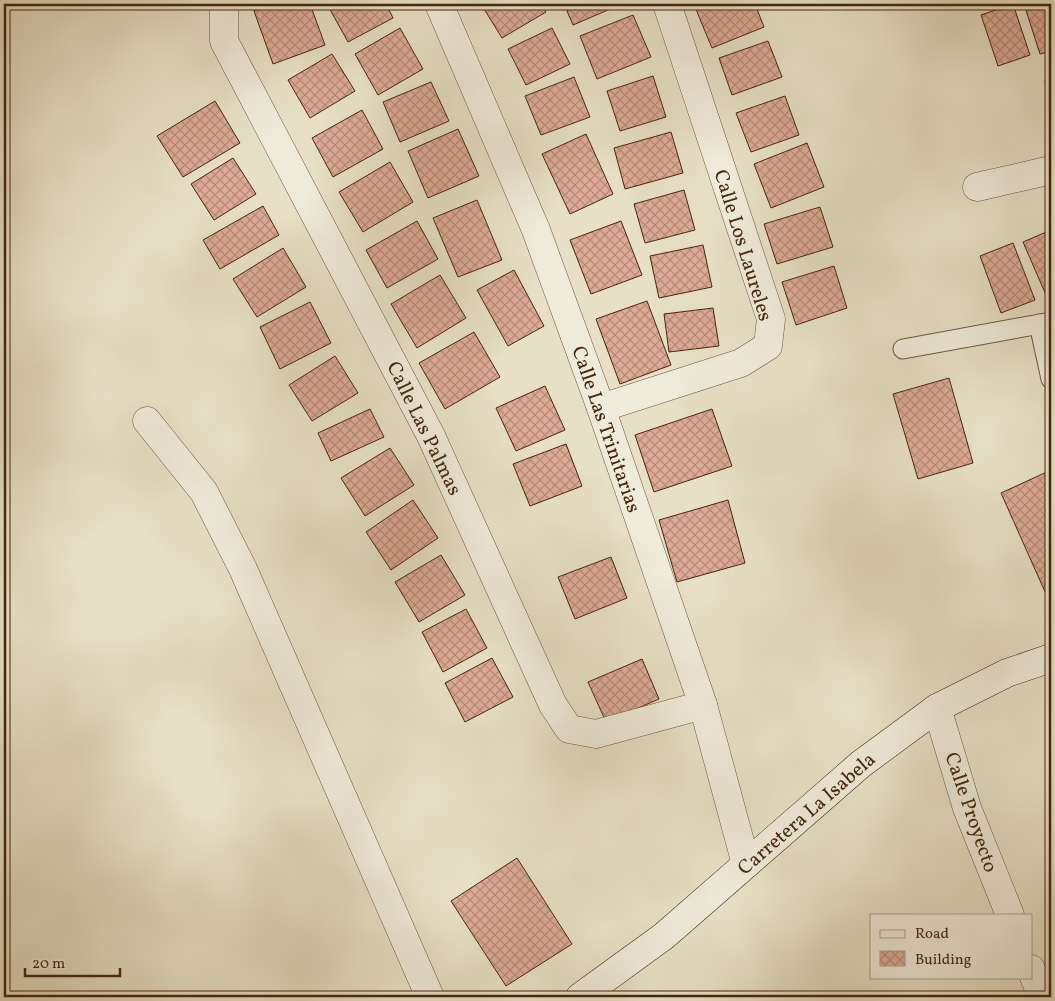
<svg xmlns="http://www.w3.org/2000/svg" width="1055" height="1001" font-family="Vollkorn,serif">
  <defs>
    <pattern id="building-cross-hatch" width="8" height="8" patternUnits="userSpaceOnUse" patternTransform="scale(1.25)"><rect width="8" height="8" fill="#deaa96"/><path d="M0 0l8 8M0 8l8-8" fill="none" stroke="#b68a79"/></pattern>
  </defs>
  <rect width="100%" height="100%" fill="#e7e0c6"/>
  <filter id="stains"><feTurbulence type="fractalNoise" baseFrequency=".004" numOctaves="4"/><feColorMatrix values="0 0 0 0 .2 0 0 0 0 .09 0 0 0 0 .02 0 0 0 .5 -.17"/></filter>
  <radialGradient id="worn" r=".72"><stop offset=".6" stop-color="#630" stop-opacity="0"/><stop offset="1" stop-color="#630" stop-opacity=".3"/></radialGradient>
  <g fill="url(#building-cross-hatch)" stroke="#44260d">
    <path d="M275,4H310L325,45L273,64L254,11Z"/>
    <path d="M327,4H386L393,18L348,42Z"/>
    <path d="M481,4H541L546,12L502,38Z"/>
    <path d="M564,4H622L573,25Z"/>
    <path d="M704,4H755L764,27L712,48L695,7Z"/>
    <path d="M1013,4L1030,55L998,66L981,15Z"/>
    <path d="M1024,4H1051V51L1040,54Z"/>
    <path d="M633,15L651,57L597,79L580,36Z"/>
    <path d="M400,28L423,69L378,95L355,54Z"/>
    <path d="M552,28L570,64L526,85L508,49Z"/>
    <path d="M768,41L782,77L732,95L719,58Z"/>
    <path d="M332,54L355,91L310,118L288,80Z"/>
    <path d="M653,76L666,117L620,131L607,91Z"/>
    <path d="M574,77L590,117L541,135L525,96Z"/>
    <path d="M1051,80V125L1045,81Z"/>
    <path d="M431,82L449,121L400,142L383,102Z"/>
    <path d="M785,96L799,135L751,152L736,113Z"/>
    <path d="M215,101L240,143L183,177L157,136Z"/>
    <path d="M362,110L383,149L333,177L312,138Z"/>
    <path d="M458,129L479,176L428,198L408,151Z"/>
    <path d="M671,132L683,173L625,189L614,148Z"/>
    <path d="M586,134L613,194L570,214L542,154Z"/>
    <path d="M807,143L824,187L771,208L754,164Z"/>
    <path d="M233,158L256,194L214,220L191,184Z"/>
    <path d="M390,162L413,202L363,232L339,192Z"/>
    <path d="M684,190L695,230L645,243L634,204Z"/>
    <path d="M477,200L502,260L458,277L433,218Z"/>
    <path d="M263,206L279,235L220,269L203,240Z"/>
    <path d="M820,207L833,247L777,264L764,224Z"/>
    <path d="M417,221L438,259L387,288L366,250Z"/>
    <path d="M621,221L642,275L591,294L570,240Z"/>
    <path d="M1051,230V293L1046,295L1023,242Z"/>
    <path d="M1013,243L1035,300L1001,313L980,256Z"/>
    <path d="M703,245L712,287L659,298L650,256Z"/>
    <path d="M283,248L306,287L257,317L233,279Z"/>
    <path d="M834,266L847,308L796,325L782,282Z"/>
    <path d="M514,270L544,326L508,346L477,290Z"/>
    <path d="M440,275L466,318L417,348L391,304Z"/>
    <path d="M647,301L671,365L620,384L596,319Z"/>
    <path d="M310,302L331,343L280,369L260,327Z"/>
    <path d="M713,308L719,346L669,352L664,314Z"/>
    <path d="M474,332L500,377L445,409L419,363Z"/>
    <path d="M335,356L358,393L312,421L289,385Z"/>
    <path d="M949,378L973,463L918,479L893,394Z"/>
    <path d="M545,386L565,430L516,451L496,408Z"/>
    <path d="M370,409L384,437L331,461L318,433Z"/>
    <path d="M712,409L732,466L654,492L635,435Z"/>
    <path d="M566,444L582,486L530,506L513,464Z"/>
    <path d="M390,448L414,485L365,516L341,478Z"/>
    <path d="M1049,471L1051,476V592L1046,594L1001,493Z"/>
    <path d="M413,500L438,538L391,570L366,532Z"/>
    <path d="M728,500L745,563L677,582L659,520Z"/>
    <path d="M441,555L465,595L419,622L395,582Z"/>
    <path d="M611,557L627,598L575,619L558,577Z"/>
    <path d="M466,609L487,648L443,672L422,632Z"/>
    <path d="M492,658L513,697L465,722L445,683Z"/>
    <path d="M642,659L659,699L606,722L588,682Z"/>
    <path d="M517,858L572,944L506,986L451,901Z"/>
  </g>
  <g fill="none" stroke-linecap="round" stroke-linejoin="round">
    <g stroke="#6d543b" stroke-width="21">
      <g id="lane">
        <path d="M1039,324L1051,379"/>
        <path d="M903,349L1051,322"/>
      </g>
    </g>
    <g stroke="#6d543b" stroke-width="29">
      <g id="street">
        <path d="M224,4V41L431,436L553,705L569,729L596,734L703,705"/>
        <path d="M439,4L536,230L601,408L703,705L746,864"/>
        <path d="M977,187L1051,170"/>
        <path d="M601,408L741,363L768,346L771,319L667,4"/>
        <path d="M147,421L204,492L243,569L430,997"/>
        <path d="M937,708L967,808L1010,915"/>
        <path d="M1031,969L1042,997"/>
      </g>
    </g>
    <g stroke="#44260d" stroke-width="29">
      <path id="secondary" d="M580,997L664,936L861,764L937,708L1007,673L1051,658"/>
    </g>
    <use href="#lane" stroke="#efebda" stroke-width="19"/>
    <use href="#street" stroke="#efebda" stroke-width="28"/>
    <use href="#secondary" stroke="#efebda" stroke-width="28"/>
  </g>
  <g text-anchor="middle" stroke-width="4" stroke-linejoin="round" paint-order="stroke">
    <g font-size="20" fill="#44260d" stroke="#efebda">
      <text transform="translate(744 245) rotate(73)" y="7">Calle Los Laureles</text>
      <text transform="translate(425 428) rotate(64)" y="7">Calle Las Palmas</text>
      <text transform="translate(607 429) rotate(71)" y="7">Calle Las Trinitarias</text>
      <text transform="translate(972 812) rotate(71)" y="7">Calle Proyecto</text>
      <text transform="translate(806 813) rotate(-41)" y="7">Carretera La Isabela</text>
    </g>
  </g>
  <rect width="1055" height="1001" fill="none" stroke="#e7e0c6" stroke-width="20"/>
  <rect x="5" y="5" width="1045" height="991" fill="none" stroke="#44260d" stroke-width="2.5"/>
  <rect x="10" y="10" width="1035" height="981" fill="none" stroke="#44260d"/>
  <rect x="870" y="914" width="162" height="65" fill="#efebda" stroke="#ab9c88"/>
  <rect x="880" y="930" width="25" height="8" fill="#efebda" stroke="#ab9c88"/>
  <text x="915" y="938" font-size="15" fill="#44260d">Road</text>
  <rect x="880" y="951" width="25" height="15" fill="url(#building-cross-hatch)" stroke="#ab9c88"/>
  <text x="915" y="964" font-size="15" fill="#44260d">Building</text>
  <path d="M25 968v8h95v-8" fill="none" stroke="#44260d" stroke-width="2.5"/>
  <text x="32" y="968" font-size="15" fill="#44260d" stroke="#efebda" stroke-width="4" paint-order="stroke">20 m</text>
  <rect width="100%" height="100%" filter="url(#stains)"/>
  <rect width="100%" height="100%" fill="url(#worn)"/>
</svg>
